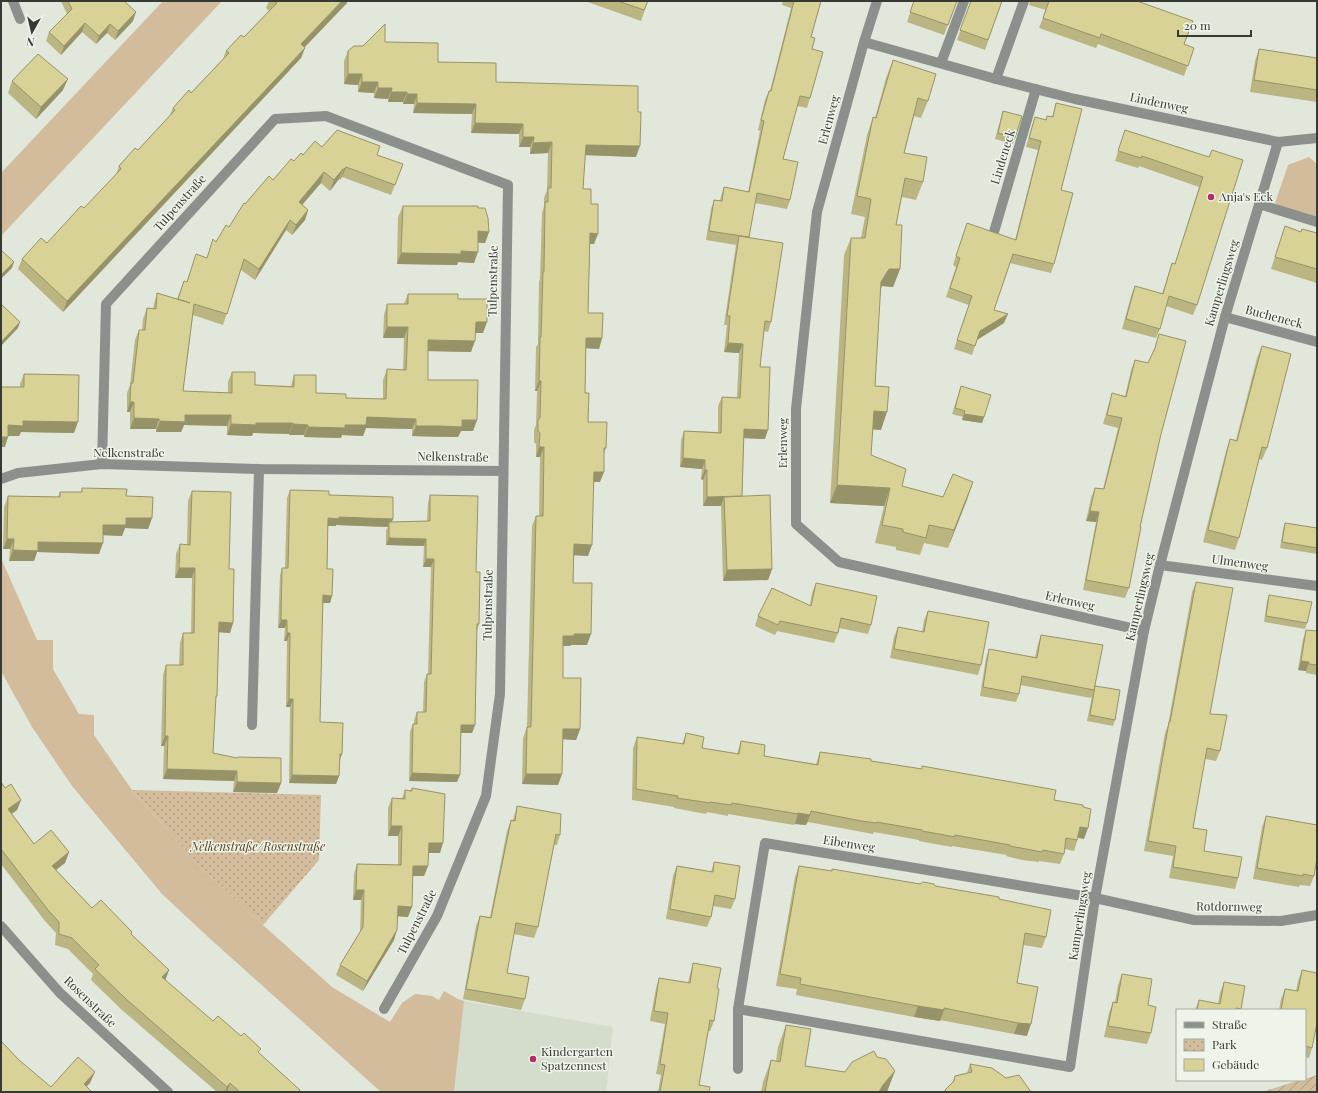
<svg xmlns="http://www.w3.org/2000/svg" width="1318" height="1093" font-family="'Playfair Display',serif">
  <defs>
    <pattern id="park-dots" width="8" height="8" patternUnits="userSpaceOnUse"><rect width="8" height="8" fill="#d3bc9c"/><path d="M2 2h.1M6 6h.1" fill="none" stroke="#ac9a80" stroke-width="1.8" stroke-linecap="round"/></pattern>
    <pattern id="garden-furrows" width="10" height="10" patternUnits="userSpaceOnUse"><rect width="10" height="10" fill="#d3bc9c"/><path d="M-1 1l2-2M0 10L10 0M9 11l2-2" fill="none" stroke="#ac9a80"/></pattern>
  </defs>
  <rect width="100%" height="100%" fill="#e2e7dc"/>
  <path fill="#d4ddcb" d="M464,1001L613,1027L606,1092H454Z"/>
  <g fill="#d3bc9c">
    <path d="M163,1H222L1,236V173Z"/>
    <path d="M1309,157L1317,164V219L1285,209L1275,203L1288,165Z"/>
    <path d="M1,558L37,640H53V669L79,714L94,715V735L132,790L196,862L263,925L332,987L390,1022L402,1003L415,994L432,996L439,1000L444,991L458,999L464,1001L454,1092H381L207,936L162,894L72,786L32,727L1,671Z"/>
  </g>
  <path fill="url(#park-dots)" d="M132,790L321,795L319,860L263,925L196,862Z"/>
  <path fill="url(#garden-furrows)" d="M1317,1075V1092H1262L1300,1080H1305V1079Z"/>
  <g fill="none" stroke-linecap="round" stroke-linejoin="round">
    <g stroke="#8b908c" stroke-width="10">
      <path d="M13,1L20,19"/>
      <path d="M877,1L864,42L817,212L796,409V524L839,562L1144,631"/>
      <path d="M864,42L996,79L1075,99L1278,142L1317,138"/>
      <path d="M941,63L964,1"/>
      <path d="M996,79L1024,1"/>
      <path d="M1259,204L1317,222"/>
      <path d="M994,232L1036,89"/>
      <path d="M1225,317L1317,342"/>
      <path d="M102,464L106,304L275,119L326,116L508,185L500,694L486,796L437,916L384,1009"/>
      <path d="M1,479L18,473L102,464L259,469L503,471"/>
      <path d="M1160,565L1317,586"/>
      <path d="M252,725L259,469"/>
      <path d="M1,926L60,993L168,1092"/>
      <path d="M738,1009L1070,1067L1095,898L1144,631L1160,565L1225,317L1278,142"/>
      <path d="M738,1069V1009L765,843L1095,898L1194,920L1281,921L1317,915"/>
    </g>
  </g>
  <g fill="#bab581">
    <path d="M61,1H124L133,21L115,40L107,33L96,44L82,32L61,55L46,41L49,32L67,14Z"/>
    <path d="M269,1H347V3L305,47L301,58L63,312L18,269L22,259L47,243L84,208L116,175L119,166L138,150L169,117L173,108L191,93L223,59L226,51L244,37L269,11L266,8Z"/>
    <path d="M585,1H648L641,21Z"/>
    <path d="M783,1H821L811,37L812,49L810,98L807,108L797,106L783,159L790,200L787,209L755,203L748,238L771,322L768,332L764,331L760,367L765,439L744,438L742,496L772,569L768,580L723,581L721,506H703V480L701,479L702,469L680,467L681,440L684,431L718,432V406L722,397L737,398L739,353L724,352L727,325H724L736,245L706,240L711,209L714,200L720,201L721,196L724,187L748,192L760,131L758,130L765,100L769,91H770L791,8L782,5Z"/>
    <path d="M914,1H957L944,35L907,22Z"/>
    <path d="M970,1H1002L985,50L957,40L970,3Z"/>
    <path d="M1030,1H1137L1184,44L1194,48L1184,76L1098,44L1096,48L1039,28L1046,10L1029,5Z"/>
    <path d="M385,42L438,62L496,82L636,157L585,155L583,189L591,204L594,244H590L588,313L602,338L599,349L586,348L585,393L588,422L606,448L604,454L600,482H594L588,556L574,555L573,583L587,645H571L570,646H563V678L580,729L576,740L562,739V774L558,785L522,784L523,738L527,727L532,526L536,516H539L540,457H536V444L534,442V430L536,425L537,391H535L536,347L538,344L539,282L540,279L542,213L544,206V198L547,190L548,153L530,154V147H519V134L471,133L472,114L413,113L414,104H403V102H388V99L374,98V93L358,92V85L344,84V61L348,51L363,46Z"/>
    <path d="M1259,49L1317,58V102L1250,92L1255,61Z"/>
    <path d="M893,60L928,101L921,118L914,116L904,153L923,182L916,200L902,197L896,225L900,269L893,287L882,286L880,290L875,386L881,430L873,429L871,455L902,486L943,497L973,482L948,548L924,543L920,555L896,550V547L875,543L884,506L830,503L844,255L851,238H861L865,217L851,214L867,135L873,117L875,118L886,78Z"/>
    <path d="M12,81L63,90L36,119L8,93Z"/>
    <path d="M1056,103L1061,190L1054,264L1051,273L1010,263L994,310L1004,323L977,340L972,355L954,349L969,305L946,297L956,267L953,265L964,232L1015,240L1038,150L1026,147L1032,126L1035,117L1046,120L1047,116L1052,117Z"/>
    <path d="M1003,111L1015,138L1013,144L995,139Z"/>
    <path d="M1125,130L1209,157L1197,305L1193,315L1166,306L1160,329L1156,338L1122,329L1131,296L1135,286L1162,294L1172,263L1175,264L1199,187L1139,166L1138,168L1115,161Z"/>
    <path d="M322,147L377,155L403,164L391,195L342,177L340,180L339,179L330,191L321,183L302,204L308,210L305,220L292,235L286,230L255,280L241,270L223,325L193,315L183,391L228,393V382L232,372L255,385L291,386L294,375L316,393L346,398L383,399V380L387,369L403,370L404,338H383L384,315L387,304H404L408,294L458,299L483,333H475L471,352L428,351V380L477,420L473,431H461L458,437H435L412,436V429L366,428L363,436L342,435L341,438L304,437V435H289V434L253,433L252,436L227,435V426L184,425L181,432H156V429H130V412H127V393L130,385L135,340L139,330H142L143,319L147,308L153,309L154,304L157,293L177,299L184,281L187,282L196,254L207,258L213,239L216,242L229,227L245,204L294,161L303,155Z"/>
    <path d="M403,206L478,208L489,232L485,243H478L474,263L458,262L457,265L397,264L398,217Z"/>
    <path d="M1285,226L1301,232L1317,233V283L1271,269Z"/>
    <path d="M1159,334L1161,434L1140,527L1129,588L1125,598L1083,590L1096,522L1086,521L1091,498L1095,488L1103,489L1118,428L1103,424L1109,403L1112,393L1125,396L1131,370L1135,360L1148,363L1153,353Z"/>
    <path d="M1262,346L1267,448L1262,460L1259,459L1239,538L1235,550L1203,542L1226,451L1230,439L1236,440L1257,358Z"/>
    <path d="M24,374L74,433L21,432L19,436H8L5,447L20,387V384Z"/>
    <path d="M961,386L984,417L982,423L962,420L963,417L952,414Z"/>
    <path d="M82,488L126,496L152,518L148,529L125,528L122,536L103,535L99,554L37,552L34,561H9L10,549H3L4,507L8,496L58,497L60,492H81Z"/>
    <path d="M290,490L329,495L392,522L427,521L428,503L430,495L476,572L479,624L477,630L475,725L472,733H461L457,782L409,781L410,732L413,724H414V720L417,712H423L424,682L427,674H428L431,567H423L424,546L386,545V530L388,527L336,525V526H328L327,569L332,596L330,603H322L320,722L339,761V776L336,784L289,783L290,707H286L287,641H284L285,628H278L280,575L282,568H285L287,498Z"/>
    <path d="M192,491L229,569L233,623L230,633L219,632L217,696L215,701L213,753L281,783L277,793L233,792L234,781L163,779L164,746H161L163,675L166,665H179L180,643L183,633H191L192,578H175L176,554L180,544L187,545L188,501Z"/>
    <path d="M1285,523L1317,528V554L1280,548L1283,529Z"/>
    <path d="M1196,582L1210,714L1220,751L1216,761L1205,759L1193,828L1204,851L1238,878L1235,889L1169,878L1173,856L1144,851L1165,733L1168,725L1192,592Z"/>
    <path d="M816,583L871,625L868,634L839,628L838,633L834,643L777,631L775,635L755,626L758,616L810,605L812,593Z"/>
    <path d="M1269,595L1307,623L1305,629L1264,622L1267,601Z"/>
    <path d="M928,611L981,665L978,675L890,658L894,637L898,627L922,632L924,620Z"/>
    <path d="M1306,630L1317,631V675L1306,673V671L1298,670L1303,639Z"/>
    <path d="M1041,635L1095,686L1115,720L1113,726L1087,721L1092,696L1091,698L1020,685L1019,694L1016,702L980,696L986,658L989,649L1035,657L1038,644Z"/>
    <path d="M686,733L702,748L737,754L741,741L764,756L816,764L820,752L871,761L922,769V766L1083,807L1084,839L1078,838L1074,851L1065,849L1064,854L1060,864L1039,861V862L1022,860L1006,856L1007,855L952,846V847L935,844L919,841V840L874,832L873,834L857,831L808,822L806,825L795,824L794,825L728,814V816L707,812L706,814L674,808V807L632,800L633,748L637,737L682,744Z"/>
    <path d="M1,782L5,788L21,800L17,810L12,814L34,844L69,852L65,863L56,870L92,908L132,935L169,970L165,980L213,1021L259,1054L300,1090V1092H217L122,1010L91,980L93,974L68,949L55,945L56,933L45,921L1,864Z"/>
    <path d="M412,788L440,853H428V866L424,876H413L408,917L398,916L394,940L363,991L336,975L340,965L360,932L361,900H353L354,874L357,864L398,865V836H388V808L392,798H402L405,790H411Z"/>
    <path d="M517,806L560,835L557,845H554L538,927L534,938L514,934L507,973L525,999L521,1010L463,999L476,926L480,916L490,917L507,831L511,820H513Z"/>
    <path d="M1266,816L1317,825V861H1316L1314,876L1310,886L1300,885L1299,887L1253,879L1262,827Z"/>
    <path d="M714,862L735,899L731,909L713,906L711,917L707,927L666,919L673,876L677,866L711,872Z"/>
    <path d="M799,866L935,886L999,899L1046,937L1042,948L1023,945L1017,983L1027,1036L1014,1034L940,1020V1021L914,1017L796,995L797,989L776,986L795,877Z"/>
    <path d="M693,963L717,988L714,1021L710,1031H708L699,1085L709,1092H658L661,1075L656,1074L665,1024L650,1021L656,988L659,978L688,983L690,974Z"/>
    <path d="M1302,970L1312,1048L1309,1058L1305,1057V1010H1279L1281,999L1285,989L1296,991L1298,981Z"/>
    <path d="M1122,974L1148,1005L1151,1033L1147,1044L1104,1037L1109,1013L1113,1002H1115L1118,985Z"/>
    <path d="M1224,982L1241,1009L1240,1010H1195L1199,1000L1218,1004L1220,993Z"/>
    <path d="M786,1025L805,1066L887,1092H761L763,1082L771,1060L776,1061L778,1047Z"/>
    <path d="M970,1064L1006,1078L1031,1092H944L945,1090L952,1083L955,1076L967,1073Z"/>
  </g>
  <g fill="#979369">
    <path d="M342,1H347V3L297,55L301,44Z"/>
    <path d="M136,12L133,21L115,40L118,31Z"/>
    <path d="M85,23L82,32L61,55L64,46Z"/>
    <path d="M110,24L107,33L96,44L99,36Z"/>
    <path d="M305,48L301,58L63,312L67,301Z"/>
    <path d="M348,74H362L358,85L344,84Z"/>
    <path d="M68,79L63,90L36,119L41,107Z"/>
    <path d="M362,82H378L374,93L358,92Z"/>
    <path d="M378,88H392L388,99L374,98Z"/>
    <path d="M391,92H407L403,102H388Z"/>
    <path d="M407,94H417L414,104H403Z"/>
    <path d="M417,103L476,104L472,114L413,113Z"/>
    <path d="M475,123L523,124L519,134L471,133Z"/>
    <path d="M523,137H534L530,147H519Z"/>
    <path d="M552,142L548,153L530,154L533,143Z"/>
    <path d="M586,145L640,146L636,157L582,155Z"/>
    <path d="M346,167L342,177L340,180L344,169Z"/>
    <path d="M343,169L339,179L330,191L334,180Z"/>
    <path d="M324,172L321,183L296,212L299,202Z"/>
    <path d="M308,210L305,220L292,235L296,225Z"/>
    <path d="M290,220L286,230L255,280L259,269Z"/>
    <path d="M478,231L489,232L485,243L474,242Z"/>
    <path d="M590,233L598,234L594,244H586Z"/>
    <path d="M461,251L478,252L474,263L458,262L457,265L397,264L401,253Z"/>
    <path d="M14,262L12,268L1,279V275Z"/>
    <path d="M889,269H900L893,287L882,286L874,300L881,282Z"/>
    <path d="M1008,314L1004,323L977,340L980,331Z"/>
    <path d="M20,322L18,328L1,346V342Z"/>
    <path d="M476,322H487L483,333H472Z"/>
    <path d="M387,327H408L404,338H383Z"/>
    <path d="M586,338H602L599,349L582,348Z"/>
    <path d="M428,340L475,341L471,352L424,351Z"/>
    <path d="M728,343L743,344L739,353L724,352Z"/>
    <path d="M539,381H541L537,391H535Z"/>
    <path d="M130,402H134L130,412H127Z"/>
    <path d="M874,411L887,412L881,430L867,429Z"/>
    <path d="M964,414L984,417L982,423L962,420Z"/>
    <path d="M185,415H231L227,426L184,425L181,432H156L160,421Z"/>
    <path d="M367,417L416,419L412,429L366,428L363,436L342,435L341,438L304,437L308,427L345,425Z"/>
    <path d="M134,418L159,419L156,429H130Z"/>
    <path d="M462,420H477L473,431H461L458,437L412,436L416,426Z"/>
    <path d="M23,421L78,422L74,433L21,432L19,436H5L8,425Z"/>
    <path d="M256,423H293L289,434L253,433L252,436L227,435L231,424Z"/>
    <path d="M293,424L308,425L304,435H289Z"/>
    <path d="M744,429L768,430L765,439L741,438Z"/>
    <path d="M1,437H8L5,447H1Z"/>
    <path d="M539,447H544L540,457H536Z"/>
    <path d="M683,458L705,460L702,469L680,467Z"/>
    <path d="M705,470H707L703,480L701,479Z"/>
    <path d="M594,472H604L600,482H591Z"/>
    <path d="M973,482L967,500L948,548L954,530Z"/>
    <path d="M837,485L890,488L884,506L830,503Z"/>
    <path d="M707,497H724L721,506H703Z"/>
    <path d="M1090,511L1099,512L1096,522L1086,521Z"/>
    <path d="M339,517L393,519L390,527L389,522L388,527L336,525V526H326L328,518Z"/>
    <path d="M126,518H152L148,529L125,528L122,536L99,535L103,525Z"/>
    <path d="M389,538L426,539L424,546L386,545Z"/>
    <path d="M7,539H14L10,549H3Z"/>
    <path d="M38,542L103,543L99,554L37,552L34,561H9L13,550Z"/>
    <path d="M574,544L592,545L588,556L570,555Z"/>
    <path d="M426,559H434L431,567H423Z"/>
    <path d="M179,568H195L192,578H175Z"/>
    <path d="M772,569L768,580L723,581L727,570Z"/>
    <path d="M323,595L332,596L330,603H320Z"/>
    <path d="M281,620H287L285,628H278Z"/>
    <path d="M219,622L233,623L230,633L215,632Z"/>
    <path d="M287,633H290L287,641H284Z"/>
    <path d="M574,634H591L587,645H571L570,646H560L563,636Z"/>
    <path d="M1301,661L1309,662L1306,671L1298,670Z"/>
    <path d="M289,699H293L290,707H286Z"/>
    <path d="M461,725H475L472,733H458Z"/>
    <path d="M563,729H580L576,740L559,739Z"/>
    <path d="M165,736H168L164,746H161Z"/>
    <path d="M340,754H342L339,762Z"/>
    <path d="M167,769L237,771L234,781L163,779Z"/>
    <path d="M412,773L460,775L457,782L409,781Z"/>
    <path d="M526,774H562L558,785L522,784Z"/>
    <path d="M292,775L339,776L336,784L289,783Z"/>
    <path d="M237,782L281,783L277,793L233,792Z"/>
    <path d="M21,800L17,810L4,819L8,809Z"/>
    <path d="M798,813L810,815L806,825L795,824Z"/>
    <path d="M391,826H402L398,836H388Z"/>
    <path d="M1080,827L1088,828L1084,839L1076,837Z"/>
    <path d="M429,843H443L440,853H425Z"/>
    <path d="M69,852L65,863L48,876L52,866Z"/>
    <path d="M413,866H428L424,876H409Z"/>
    <path d="M356,890H364L361,900H353Z"/>
    <path d="M398,906L412,907L408,917L394,916Z"/>
    <path d="M397,930L394,940L363,991L367,981Z"/>
    <path d="M169,970L165,981L162,977Z"/>
    <path d="M918,1006L944,1010L940,1021L914,1017Z"/>
    <path d="M1018,1023L1031,1024L1027,1036L1014,1034Z"/>
    <path d="M895,1071L887,1092H879L883,1085Z"/>
    <path d="M95,1072L90,1083L82,1092L84,1084Z"/>
    <path d="M230,1083L227,1092H225L227,1087Z"/>
  </g>
  <g fill="#d8d296" stroke="#979369">
    <path d="M68,1H124L136,12L118,31L110,24L99,36L85,23L64,46L49,32L72,9Z"/>
    <path d="M274,1H342L301,44L305,48L67,301L22,259L41,238L47,243L81,206L84,208L121,169L119,166L135,148L138,150L175,110L173,108L189,90L191,93L229,53L226,51L241,35L244,37L277,3Z"/>
    <path d="M618,1H648L644,10Z"/>
    <path d="M794,1H821L811,37L815,38L812,49L823,52L810,98L800,96L783,159L798,162L790,200L757,193L749,237L709,231L714,200L722,201L724,187L749,192L764,121L761,120L769,91H771Z"/>
    <path d="M914,1H957L948,25L910,12Z"/>
    <path d="M971,1H1002L988,40L960,30Z"/>
    <path d="M1049,1H1137L1193,21L1184,44L1194,48L1188,66L1101,34L1100,38L1043,18Z"/>
    <path d="M385,24V42L438,43V62L496,63V82L638,86V112H641L640,146L586,145L583,189H591V204H598V234L590,233L588,313H603L602,338H586L585,393H589L588,422H607L606,448H604V472H594L592,545L574,544L573,583H592L591,634H574V636H563V678H581L580,729H563L562,774H526L527,727H531L536,516H543L544,447H539L540,433L538,431V420L540,418L541,381H539L540,337H541L543,272H544L545,202H548V188H551L552,142L533,143L534,137H523V124L475,123L476,104L417,103V94H407V92H391L392,88H378V82H362V74H348V51L354,46H363Z"/>
    <path d="M1259,49L1317,58V90L1254,80Z"/>
    <path d="M38,54L68,79L41,107L12,81Z"/>
    <path d="M893,60L936,74L928,101L918,98L904,153L927,157L923,182L905,178L896,225H902L900,269H889L881,282L875,386L889,387L887,412L874,411L871,455L906,469L902,486L943,497L953,474L973,482L954,530L929,525L926,538L903,532V529L882,525L890,488L837,485L851,238H865L871,199L857,196L873,117L876,118Z"/>
    <path d="M1056,103L1082,109L1061,190L1073,193L1054,264L1013,254L994,310L1008,314L980,331L975,346L957,340L972,296L950,288L960,258L956,256L967,223L1016,240L1041,141L1029,138L1035,117L1046,120L1047,116L1053,117Z"/>
    <path d="M1003,111L1022,116L1015,138L998,133Z"/>
    <path d="M337,130L380,146L377,155L403,164L395,185L346,167L344,169H343L334,180L324,172L299,202L308,210L296,225L290,220L259,269L244,259L227,314L194,304L183,391L232,393V372H255V385L294,387V375H316V393L346,394V398L386,399L387,369L406,370L408,327H387V304H408V294H458V299H487V322H476L475,341L428,340V380H478L477,420H462V427L439,426H416V419L367,417L366,425H345V428L308,427V425L293,424V423H256V425L231,424V415H185V422L160,421L159,419L134,418V402H130L131,383H133L139,330H145L147,308L156,309L157,293L190,303L178,299L184,281L187,282L196,254L207,258L213,239L216,242L226,225L229,227L244,203L245,204L269,176L273,180L291,159L294,161L301,153L303,155L315,141L322,147Z"/>
    <path d="M1125,130L1209,157L1212,150L1243,160L1197,305L1169,296L1160,329L1126,319L1135,286L1163,294L1172,263L1175,264L1203,177L1142,156L1141,158L1118,151Z"/>
    <path d="M403,206H478V208H485L488,218L489,232L478,231V252L461,251V254L401,253Z"/>
    <path d="M1285,226L1301,232L1302,229L1317,233V269L1275,257Z"/>
    <path d="M739,236L783,243L771,322L765,321L760,367H770L768,430L744,429L742,496L707,497V470H705V460L683,458L684,431L721,433L722,397L740,398L743,344L728,343L730,316H727Z"/>
    <path d="M1,250L14,262L1,275Z"/>
    <path d="M1,304L20,322L1,342Z"/>
    <path d="M1159,334L1186,341L1161,434L1140,527H1141L1129,588L1086,580L1099,512L1090,511L1095,488L1104,489L1122,418L1107,415L1112,393L1126,397L1135,360L1148,363L1155,348Z"/>
    <path d="M1262,346L1291,354L1267,448L1262,447L1239,538L1208,530L1230,439L1237,441Z"/>
    <path d="M24,374L79,375L78,422L23,421V426L8,425V437H1V387H24Z"/>
    <path d="M961,386L991,395L984,417L964,414L965,411L955,408Z"/>
    <path d="M82,488L127,489L126,496L153,497L152,518H126V525H103V543L38,542V551L13,550L14,539H7L8,496L60,497V492H82Z"/>
    <path d="M290,490L329,491V495L393,497V519L339,517V519L328,518L327,569H333L332,596L323,595L320,722L343,723L342,754H340L339,776L292,775L293,699H289L290,633H287V620H281L282,568H288Z"/>
    <path d="M192,491L231,492L229,569H234L233,623L219,622L217,696H216L213,753L237,758L238,757L281,758V783L237,782V771L167,769L168,736H165L166,665H183V633H194L195,568H179L180,544L190,545Z"/>
    <path d="M430,495L478,496L476,572H480L479,624H477L475,725H461L460,775L412,773L413,724H417V712H426L427,674H431L434,559H426V539L389,538V522L430,521Z"/>
    <path d="M770,495L772,569L727,570L724,497Z"/>
    <path d="M1285,523L1317,528V548L1282,542Z"/>
    <path d="M1196,582L1233,588L1210,714L1227,715L1220,751L1207,748L1193,828L1207,830L1204,851L1242,857L1238,878L1173,867L1176,846L1148,841L1169,722H1170Z"/>
    <path d="M816,583L877,596L871,625L841,618L838,633L780,621L778,625L758,616L772,588L811,606Z"/>
    <path d="M1269,595L1312,602L1307,623L1266,616Z"/>
    <path d="M928,611L989,622L981,665L894,649L898,627L924,632Z"/>
    <path d="M1306,630L1317,631V665L1309,664V662L1301,661Z"/>
    <path d="M1041,635L1103,645L1094,690L1022,676L1019,694L983,687L989,649L1037,658Z"/>
    <path d="M1095,686L1120,690L1115,720L1090,715Z"/>
    <path d="M686,733L704,737L702,748L739,754L741,741L765,745L764,756L818,765L820,752L871,759V761L922,769V766L1056,790L1054,800L1083,805V807L1091,809L1088,828L1080,827L1077,840L1066,838L1064,854L1043,850L1042,852L1010,846V845L955,835V837L939,834L922,831V830L877,822V823L861,821L811,811L810,815L798,813V814L732,803L731,805L710,802V803L677,798L678,796L636,789L637,737L684,744Z"/>
    <path d="M1,782L5,788L11,784L21,800L8,809L34,844L51,830L69,852L52,866L92,908L101,900L132,932L131,934L169,970L162,977L213,1021L218,1016L241,1036L244,1033L261,1049L258,1052L300,1090L298,1092H240L230,1083L227,1087L126,999L95,969L99,965L72,938L59,934V922L48,910L1,849Z"/>
    <path d="M412,788L445,794L443,843H429L428,866H413L412,907L398,906L397,930L367,981L340,965L363,927L364,890H356L357,864L401,865L402,826H391L392,798L405,799V790L412,791Z"/>
    <path d="M517,806L561,814L560,835L556,834L538,927L516,923L507,973L529,977L525,999L466,989L480,916L491,918L511,820L515,821Z"/>
    <path d="M1266,816L1317,825V858L1314,876L1303,874V876L1257,868Z"/>
    <path d="M714,862L740,866L735,899L715,895L711,917L670,909L677,866L713,872Z"/>
    <path d="M799,866L832,871V869L920,884L923,882L934,884L935,886L999,897V899L1051,910L1046,937L1025,933L1021,960L1017,983L1038,987L1031,1024L1018,1023L944,1008V1010L918,1006L800,984L801,978L780,974Z"/>
    <path d="M693,963L721,968L717,988L719,989L714,1021L710,1020L699,1085L710,1087L709,1092H660L665,1065L660,1064L668,1013L654,1011L659,978L690,983Z"/>
    <path d="M1302,970L1317,973V1023L1312,1048L1305,1046V1010H1281L1285,989L1298,991Z"/>
    <path d="M1122,974L1152,979L1148,1005L1156,1007L1151,1033L1108,1026L1113,1002L1117,1003Z"/>
    <path d="M1224,982L1245,986L1241,1009L1236,1008V1010H1197L1199,1000L1220,1004Z"/>
    <path d="M786,1025L811,1029L805,1066L845,1072L852,1062L874,1051L877,1057L886,1059L895,1071L883,1085L879,1092H765L771,1060L780,1062Z"/>
    <path d="M1,1041L19,1060L51,1087L78,1057L95,1072L84,1084L92,1092H1Z"/>
    <path d="M970,1064L992,1068L1006,1078L1019,1075L1031,1092H946L945,1090L954,1081L955,1076L972,1072Z"/>
  </g>
  <g fill="#b52c69" stroke="#eff4ea" stroke-width="1.5">
    <circle cx="1211" cy="197" r="4"/>
    <circle cx="533" cy="1059" r="4"/>
  </g>
  <g text-anchor="middle" stroke-width="3" stroke-linejoin="round" paint-order="stroke">
    <g font-size="12" fill="#373935" stroke="#eff4ea">
      <text transform="translate(1159 103) rotate(12)" y="4">Lindenweg</text>
      <text transform="translate(829 120) rotate(-75)" y="4">Erlenweg</text>
      <text transform="translate(1003 157) rotate(-73)" y="4">Lindeneck</text>
      <text transform="translate(180 203) rotate(-48)" y="4">Tulpenstraße</text>
      <text transform="translate(493 281) rotate(-89)" y="4">Tulpenstraße</text>
      <text transform="translate(1222 283) rotate(-73)" y="4">Kamperlingsweg</text>
      <text transform="translate(1274 317) rotate(15)" y="4">Bucheneck</text>
      <text transform="translate(783 443) rotate(-90)" y="4">Erlenweg</text>
      <text x="129" y="457">Nelkenstraße</text>
      <text transform="translate(453 457) rotate(1)" y="4">Nelkenstraße</text>
      <text transform="translate(1240 563) rotate(8)" y="4">Ulmenweg</text>
      <text transform="translate(1140 597) rotate(-77)" y="4">Kamperlingsweg</text>
      <text transform="translate(1070 601) rotate(13)" y="4">Erlenweg</text>
      <text transform="translate(488 605) rotate(-89)" y="4">Tulpenstraße</text>
      <text transform="translate(849 844) rotate(9)" y="4">Eibenweg</text>
      <text transform="translate(1229 907) rotate(1)" y="4">Rotdornweg</text>
      <text transform="translate(1080 916) rotate(-81)" y="4">Kamperlingsweg</text>
      <text transform="translate(417 922) rotate(-63)" y="4">Tulpenstraße</text>
      <text transform="translate(90 1002) rotate(44)" y="4">Rosenstraße</text>
    </g>
    <g font-size="12" fill="#373935" stroke="#eff4ea" text-anchor="start">
      <text x="1219" y="201">Anja's Eck</text>
      <text x="541" y="1056">Kindergarten<tspan x="541" dy="14">Spatzennest</tspan></text>
    </g>
    <g font-size="12" font-style="italic" fill="#5b421a" stroke="#eff4ea">
      <text x="258" y="851">Nelkenstraße/Rosenstraße</text>
    </g>
  </g>
  <rect width="1318" height="1093" fill="none" stroke="#373935" stroke-width="4"/>
  <rect x="1176" y="1009" width="130" height="72" fill="#eff4ea" stroke="#a5a9a2"/>
  <rect x="1184" y="1022" width="20" height="6" fill="#8b908c" stroke="#a5a9a2"/>
  <text x="1212" y="1029" font-size="12" fill="#373935">Straße</text>
  <rect x="1184" y="1039" width="20" height="12" fill="url(#park-dots)" stroke="#a5a9a2"/>
  <text x="1212" y="1049" font-size="12" fill="#373935">Park</text>
  <rect x="1184" y="1059" width="20" height="12" fill="#d8d296" stroke="#a5a9a2"/>
  <text x="1212" y="1069" font-size="12" fill="#373935">Gebäude</text>
  <g transform="translate(32 32) rotate(188)" stroke="#eff4ea" stroke-width="3" paint-order="stroke">
  <path d="M0-3L7 15L0 10L-7 15Z" fill="#373935"/>
  <text y="-6" font-size="11" font-weight="bold" text-anchor="middle" fill="#373935">N</text>
  </g>
  <path d="M1178 30v6h73v-6" fill="none" stroke="#373935" stroke-width="2"/>
  <text x="1184" y="30" font-size="12" fill="#373935" stroke="#eff4ea" stroke-width="3" paint-order="stroke">20 m</text>
</svg>
